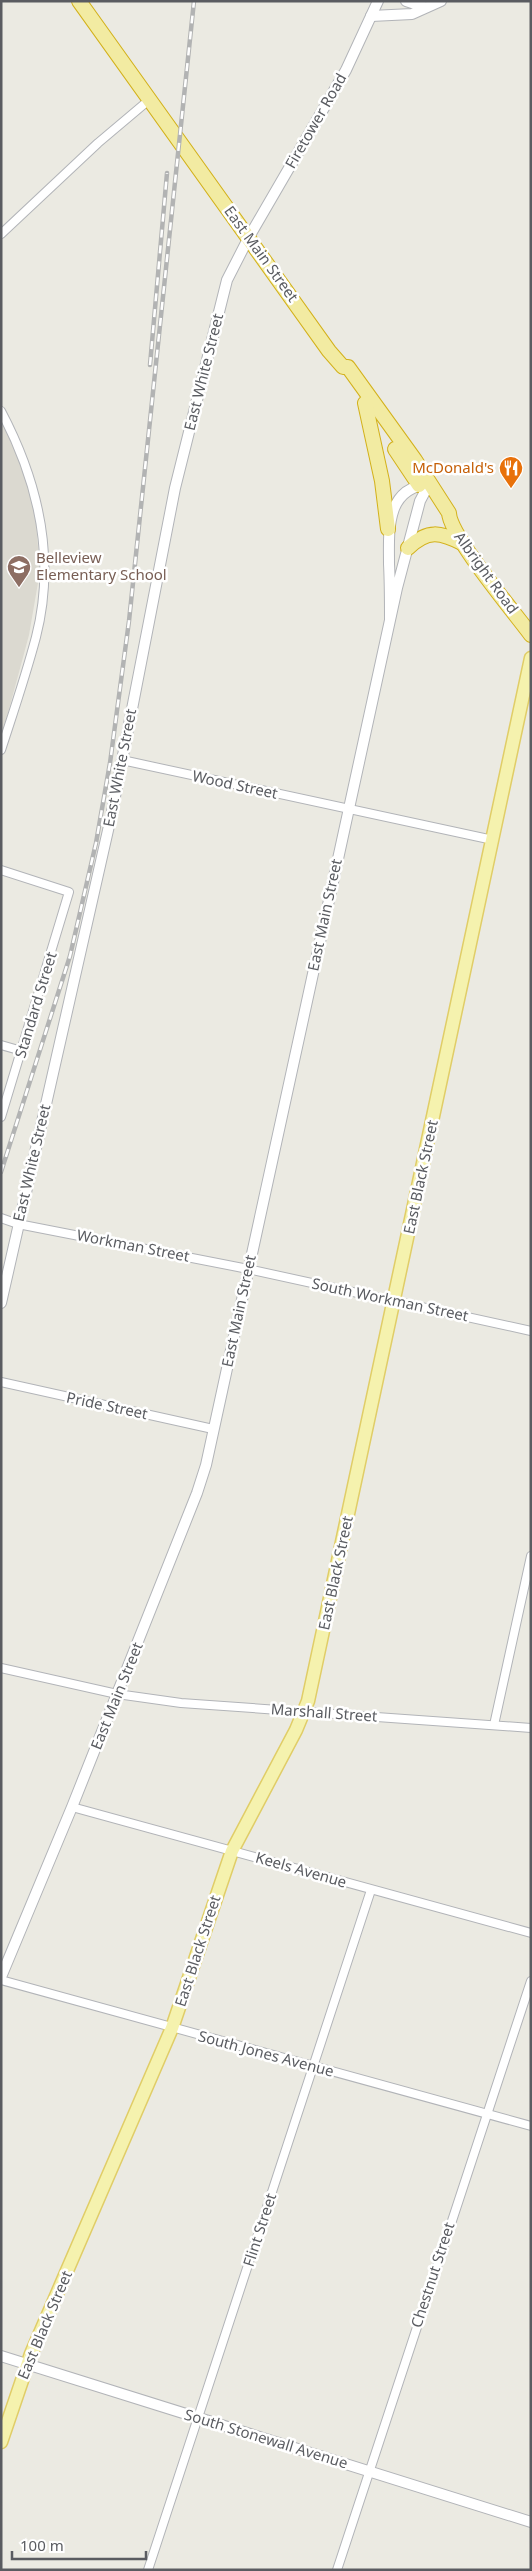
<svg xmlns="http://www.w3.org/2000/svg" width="532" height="2571" font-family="'Noto Sans',sans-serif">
  <rect width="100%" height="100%" fill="#ebeae2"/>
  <path fill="#dbd9d0" d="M1,420L13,441L26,475L35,511L40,571L29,635L1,739Z"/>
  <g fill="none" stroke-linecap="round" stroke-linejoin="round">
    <g stroke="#b2b4b8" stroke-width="10">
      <g id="minor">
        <path d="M1,234L98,143L149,100"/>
        <path d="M1,411C38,481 56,559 36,637C26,675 13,713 1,750"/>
        <path d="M122,760L493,840"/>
        <path d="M1,870L69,892L1,1117"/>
        <path d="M1,1045L22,1051"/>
        <path d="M1,1218L18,1224L248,1269L531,1331"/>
        <path d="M1,1382L213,1429"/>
        <path d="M1,1668L117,1694L181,1703L531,1728"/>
        <path d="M494,1725L531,1556"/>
        <path d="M72,1807L531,1933"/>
        <path d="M1,1980L531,2126"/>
        <path d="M148,2570L371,1890"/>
        <path d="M337,2570L531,1981"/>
      </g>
    </g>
    <g stroke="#b2b4b8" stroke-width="12">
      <g id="tertiary">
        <path d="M406,1L424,7"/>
        <path d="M371,16L412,14L441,1"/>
        <path d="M1,1303L111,817L175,488L227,280L249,237L346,70L378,1"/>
        <path d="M1,1977L72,1807L197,1493L206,1465L397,588L420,501L429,484C385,488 389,531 389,564C390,582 390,600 390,619"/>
        <path d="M1,2356L531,2522"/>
      </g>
    </g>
    <g stroke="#e0cd67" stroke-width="15">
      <path id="primary" d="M1,2442L31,2354L172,2028L232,1851L296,1730L308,1701L531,658"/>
    </g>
    <g stroke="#d3b11b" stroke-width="16">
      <g id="trunk">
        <path d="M79,1L329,351L343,367H348L415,460L449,513C450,536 514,612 531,635"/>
        <path d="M365,403L382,481L388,529"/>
        <path d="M395,449L419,485"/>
        <path d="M408,548C428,529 440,532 464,544"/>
      </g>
    </g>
    <use href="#minor" stroke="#fff" stroke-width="8"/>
    <use href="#tertiary" stroke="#fff" stroke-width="10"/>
    <use href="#primary" stroke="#f5f2ae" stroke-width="12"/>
    <use href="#trunk" stroke="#f2eba2" stroke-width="14"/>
    <g stroke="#b2b3b3" stroke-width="4.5">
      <g id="rail">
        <path d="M150,365L167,173"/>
        <path d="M1,1172L70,956L96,843L110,763L129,621L194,1"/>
      </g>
    </g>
    <use href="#rail" stroke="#fff" stroke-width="2.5" stroke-dasharray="8" stroke-linecap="butt"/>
  </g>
  <defs>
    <g id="restaurant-pin" transform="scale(1.25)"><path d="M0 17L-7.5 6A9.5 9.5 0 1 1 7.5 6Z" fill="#e8710a" stroke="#fff"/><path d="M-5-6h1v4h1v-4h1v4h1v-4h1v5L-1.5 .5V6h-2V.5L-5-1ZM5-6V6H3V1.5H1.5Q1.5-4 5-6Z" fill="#fff"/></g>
    <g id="school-pin" transform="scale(1.25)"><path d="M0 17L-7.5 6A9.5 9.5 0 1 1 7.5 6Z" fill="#8d6e63" stroke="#fff"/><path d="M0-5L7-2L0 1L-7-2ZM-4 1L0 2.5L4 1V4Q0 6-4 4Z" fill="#fff"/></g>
  </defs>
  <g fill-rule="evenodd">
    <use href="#restaurant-pin" x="511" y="468"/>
    <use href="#school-pin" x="19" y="567"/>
  </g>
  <g text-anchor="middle" stroke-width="5" stroke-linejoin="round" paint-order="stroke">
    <g font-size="15" fill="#5a5c61" stroke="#fff">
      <text transform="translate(316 121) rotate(-60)" y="5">Firetower Road</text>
      <text transform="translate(261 254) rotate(54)" y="5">East Main Street</text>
      <text transform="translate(204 372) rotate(-76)" y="5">East White Street</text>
      <text transform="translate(486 573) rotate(54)" y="5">Albright Road</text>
      <text transform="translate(120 768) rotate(-79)" y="5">East White Street</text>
      <text transform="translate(235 785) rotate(12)" y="5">Wood Street</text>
      <text transform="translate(325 915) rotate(-78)" y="5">East Main Street</text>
      <text transform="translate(36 1005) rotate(-73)" y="5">Standard Street</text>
      <text transform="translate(32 1163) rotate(-77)" y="5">East White Street</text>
      <text transform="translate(421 1177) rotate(-78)" y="5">East Black Street</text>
      <text transform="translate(133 1246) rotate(11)" y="5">Workman Street</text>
      <text transform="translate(390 1300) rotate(12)" y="5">South Workman Street</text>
      <text transform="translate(239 1311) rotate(-78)" y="5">East Main Street</text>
      <text transform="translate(107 1406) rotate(12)" y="5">Pride Street</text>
      <text transform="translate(336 1573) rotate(-78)" y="5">East Black Street</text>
      <text transform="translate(117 1696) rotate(-68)" y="5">East Main Street</text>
      <text transform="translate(324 1713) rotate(4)" y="5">Marshall Street</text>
      <text transform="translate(301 1870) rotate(16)" y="5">Keels Avenue</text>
      <text transform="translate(198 1951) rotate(-72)" y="5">East Black Street</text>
      <text transform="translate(266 2054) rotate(15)" y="5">South Jones Avenue</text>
      <text transform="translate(260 2230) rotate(-72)" y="5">Flint Street</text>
      <text transform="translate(433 2275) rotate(-72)" y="5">Chestnut Street</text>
      <text transform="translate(45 2325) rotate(-67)" y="5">East Black Street</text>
      <text transform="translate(266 2439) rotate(17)" y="5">South Stonewall Avenue</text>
    </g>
    <g font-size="15" fill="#c56008" stroke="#fff" text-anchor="end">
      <text x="494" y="473">McDonald's</text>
    </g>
    <g font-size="15" fill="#785e54" stroke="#fff" text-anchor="start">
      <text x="36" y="563">Belleview<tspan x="36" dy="17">Elementary School</tspan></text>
    </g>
  </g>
  <rect width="532" height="2571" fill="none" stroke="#5a5c61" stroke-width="5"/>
  <path d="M12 2551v8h134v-8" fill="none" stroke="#5a5c61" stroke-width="2.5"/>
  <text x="20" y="2551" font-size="15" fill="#5a5c61" stroke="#ffffff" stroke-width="4" paint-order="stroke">100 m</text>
</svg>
